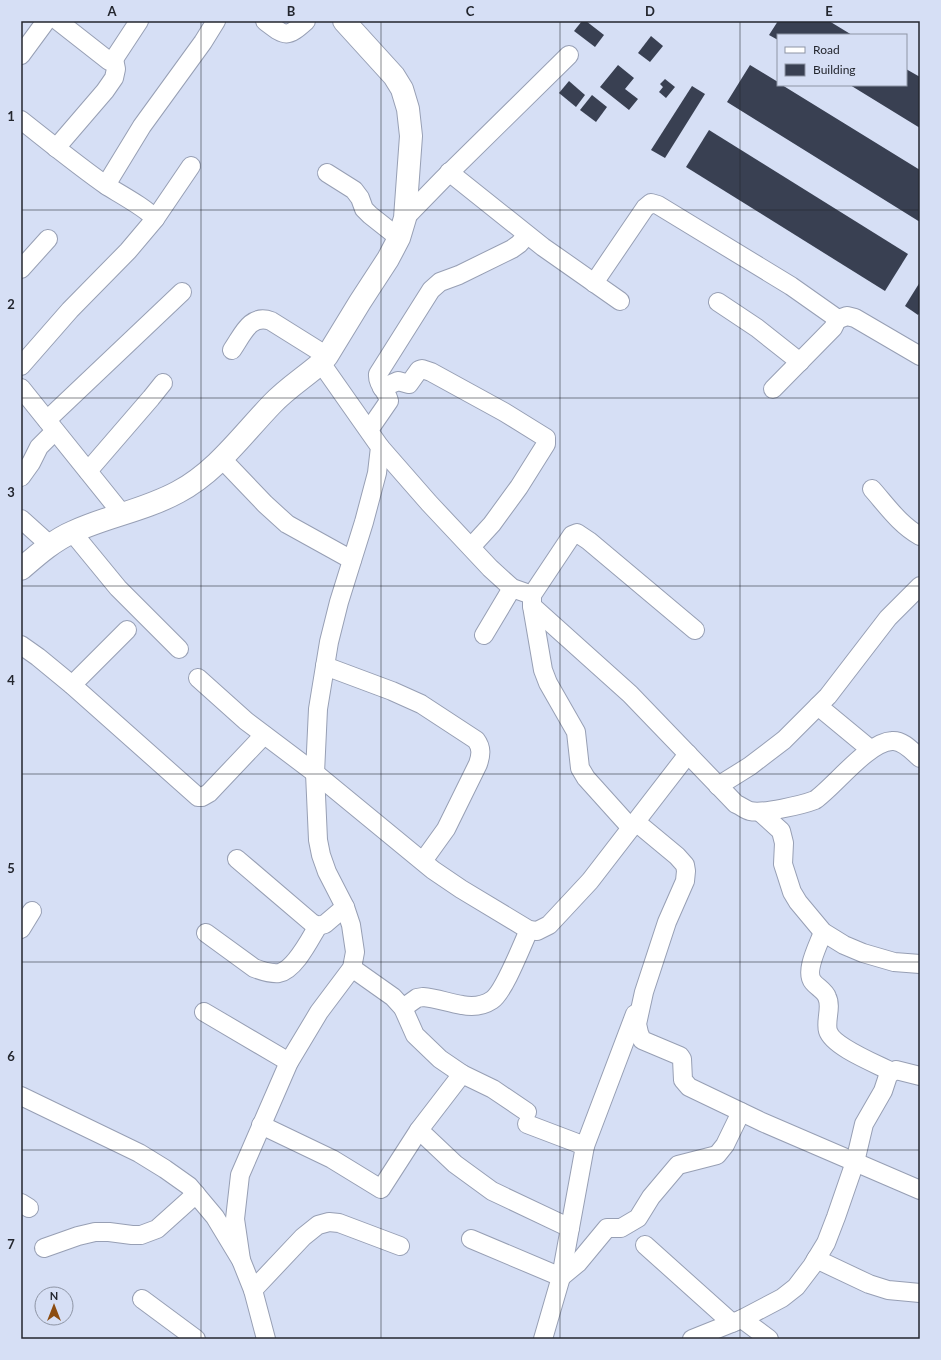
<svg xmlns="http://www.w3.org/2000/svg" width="941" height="1360" font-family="Lato,sans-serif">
  <rect width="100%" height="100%" fill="#d6dff5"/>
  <g fill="#394052">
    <path d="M582,21H586L604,35L595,47L574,31Z"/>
    <path d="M778,21H829L852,35H778V40L769,35Z"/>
    <path d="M651,36L663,46L650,62L638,53Z"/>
    <path d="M618,65L634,78L625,89L638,99L629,110L600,87Z"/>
    <path d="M750,65L778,82V85H782L920,170V222L727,102Z"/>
    <path d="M906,69L920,77V128L850,85H906Z"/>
    <path d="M665,79L675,87L666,98L659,92L663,87L660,84Z"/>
    <path d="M569,81L585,95L576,107L559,93Z"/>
    <path d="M692,86L705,94L665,158L651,150Z"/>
    <path d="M592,95L607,107L596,122L580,110Z"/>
    <path d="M709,130L908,254L885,291L686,167Z"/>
    <path d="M920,282V312L918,315L905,306Z"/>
  </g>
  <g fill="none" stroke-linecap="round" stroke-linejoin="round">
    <g stroke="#979fb4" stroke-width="20">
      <g id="minor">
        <path d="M58,21L109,61L114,59L139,21"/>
        <path d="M265,21C285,36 286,39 306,21"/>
        <path d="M21,55L46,21"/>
        <path d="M21,120C49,142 77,165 107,186C118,193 148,209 155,219L128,251L70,310L21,366"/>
        <path d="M56,148L105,91L114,78L116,69L114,59"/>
        <path d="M449,172L543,247L620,301"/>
        <path d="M327,173L354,190L360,198L364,209L370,215L399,238"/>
        <path d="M106,185L142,126L203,42L216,21"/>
        <path d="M405,218L443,179L569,55"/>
        <path d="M155,219L191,166"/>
        <path d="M21,269L48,239"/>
        <path d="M594,283L645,208L651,203L658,205L791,286L835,317V324L833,328L773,389"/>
        <path d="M718,302L757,328L800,362"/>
        <path d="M836,320L847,316L855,318L920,356"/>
        <path d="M232,350C242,336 250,313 271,321L327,356"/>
        <path d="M21,388L123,515"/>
        <path d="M382,388L398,381L409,384L419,370L422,369L431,372L504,412L546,438V444L519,487L492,524L471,547"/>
        <path d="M47,420L182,292"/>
        <path d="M369,430L389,401C387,391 377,385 378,374L431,290L440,282L459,275L512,249L519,244L527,235"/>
        <path d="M380,447L429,503L490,568L512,588L532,595"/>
        <path d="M222,459L265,504L287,524L352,560"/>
        <path d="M88,471L151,398L163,383"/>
        <path d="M21,477L31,463L39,447L55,431"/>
        <path d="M872,489C887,506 900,525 920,536"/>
        <path d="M21,519L51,546"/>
        <path d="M72,532L118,588L179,649"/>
        <path d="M532,606L630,694L736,804C741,806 746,810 750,811C763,814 802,805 815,800C835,786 868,742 892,741C903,740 912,751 920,758"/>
        <path d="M484,635L512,588"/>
        <path d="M21,645L38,657L72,685L198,797H202L209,793L264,735"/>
        <path d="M325,666L392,691L421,704L476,740C482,748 481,755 478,764L446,829L423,861"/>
        <path d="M198,678L246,721L315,773L433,870L461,889L529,930L537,931L549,925L590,881L688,754"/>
        <path d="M72,685L127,630"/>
        <path d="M818,706L870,749"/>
        <path d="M718,786L750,766L784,740L828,696L888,618L920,586"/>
        <path d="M760,812L781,831L784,843L783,864L792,892L798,902L823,932L844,945L863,953L894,962L920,964"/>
        <path d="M636,822L677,856L685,865L686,871L685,881L667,922L644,992L637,1024L639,1033L642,1040L680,1056L682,1059L683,1080L689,1087L762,1122L920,1190"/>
        <path d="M631,828L586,778L580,768L576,732L548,683L543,670L532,606V595L572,535L577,533L589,541L695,630"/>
        <path d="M237,859L312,923L318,926L325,924L345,907"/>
        <path d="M21,929L32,911"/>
        <path d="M823,932C819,944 804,971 813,982C817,987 825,991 827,997C832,1007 825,1021 828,1031C833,1047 877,1064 892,1072"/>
        <path d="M206,933L254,968C262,971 271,974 279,973C295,970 310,939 318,926"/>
        <path d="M352,968L393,997L403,1008L415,1035L440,1059L462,1074L493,1089L527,1112"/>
        <path d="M403,1008L417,998L423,997C436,998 449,1003 462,1005C472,1007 483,1006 492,1000C504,992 522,945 529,930"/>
        <path d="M204,1012L289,1062"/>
        <path d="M462,1074L419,1130L455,1164L492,1191L570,1228"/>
        <path d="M21,1096L139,1153L165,1169L189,1186L215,1217L241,1260L253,1290L266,1339"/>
        <path d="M527,1124L585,1146"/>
        <path d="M261,1125L332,1159L381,1189L419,1130"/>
        <path d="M21,1203L29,1208"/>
        <path d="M471,1239L561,1277L578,1263L607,1228H621L638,1218L651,1197L678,1165L717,1155L725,1145L741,1112"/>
        <path d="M645,1245L732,1323"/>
        <path d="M44,1248L78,1236L95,1232H109L132,1235H141L157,1229L196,1194"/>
        <path d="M816,1259L869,1284L888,1290L920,1293"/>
        <path d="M241,1260L235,1219L240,1175L289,1062L319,1012L352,968L355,952L351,925L345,907L327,872L321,855L318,840L315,773L318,709L329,642L339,602L364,522L377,473L380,447L321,363"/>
        <path d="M253,1290L303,1237L318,1225L329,1222L339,1223L400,1246"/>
        <path d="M142,1299L196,1339"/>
        <path d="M742,1319L769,1339"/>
        <path d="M543,1339L561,1277L585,1146L635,1014"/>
        <path d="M692,1339L742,1319L782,1298L796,1287L812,1266L826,1243L836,1217L855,1162L864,1124L883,1091L888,1076L892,1072L896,1070L920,1076"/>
      </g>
    </g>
    <g stroke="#979fb4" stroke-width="24">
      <path id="major" d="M21,569C36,556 54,540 73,532C107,516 143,511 178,492C217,471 242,435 272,404C287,388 305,377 321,363L327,356L360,302L388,259L399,238L405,218L411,136L408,109L402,89L394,76L344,21"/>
    </g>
    <use href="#minor" stroke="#fff" stroke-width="18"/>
    <use href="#major" stroke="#fff" stroke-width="22"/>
  </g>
  <path fill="none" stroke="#23262e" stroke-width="1" stroke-opacity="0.55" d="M201,21V1339M381,21V1339M560,21V1339M740,21V1339M21,210H920M21,398H920M21,586H920M21,774H920M21,962H920M21,1150H920"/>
  <rect width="941" height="1360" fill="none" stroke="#d6dff5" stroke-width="44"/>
  <rect x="777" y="34" width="130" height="52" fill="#d6dff5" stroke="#8e95a5"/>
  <rect x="785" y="47" width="20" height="6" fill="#ffffff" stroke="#8e95a5"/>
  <text x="813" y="54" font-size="12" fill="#23262e">Road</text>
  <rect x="785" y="64" width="20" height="12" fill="#394052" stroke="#8e95a5"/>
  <text x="813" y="74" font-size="12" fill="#23262e">Building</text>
  <g transform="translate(54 1306)"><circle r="19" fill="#d6dff5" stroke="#8e95a5"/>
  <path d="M0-3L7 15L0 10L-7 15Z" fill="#8c4d12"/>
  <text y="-6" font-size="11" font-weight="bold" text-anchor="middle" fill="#23262e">N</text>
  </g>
  <rect x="22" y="22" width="897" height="1316" fill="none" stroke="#23262e" stroke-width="1.5"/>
  <g font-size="13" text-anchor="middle" font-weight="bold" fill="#23262e">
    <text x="112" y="16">A</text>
    <text x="291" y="16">B</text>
    <text x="470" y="16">C</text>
    <text x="650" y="16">D</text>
    <text x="829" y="16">E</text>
    <text x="11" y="121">1</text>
    <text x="11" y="309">2</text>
    <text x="11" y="497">3</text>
    <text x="11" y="685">4</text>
    <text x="11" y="873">5</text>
    <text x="11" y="1061">6</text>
    <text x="11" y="1249">7</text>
  </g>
</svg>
